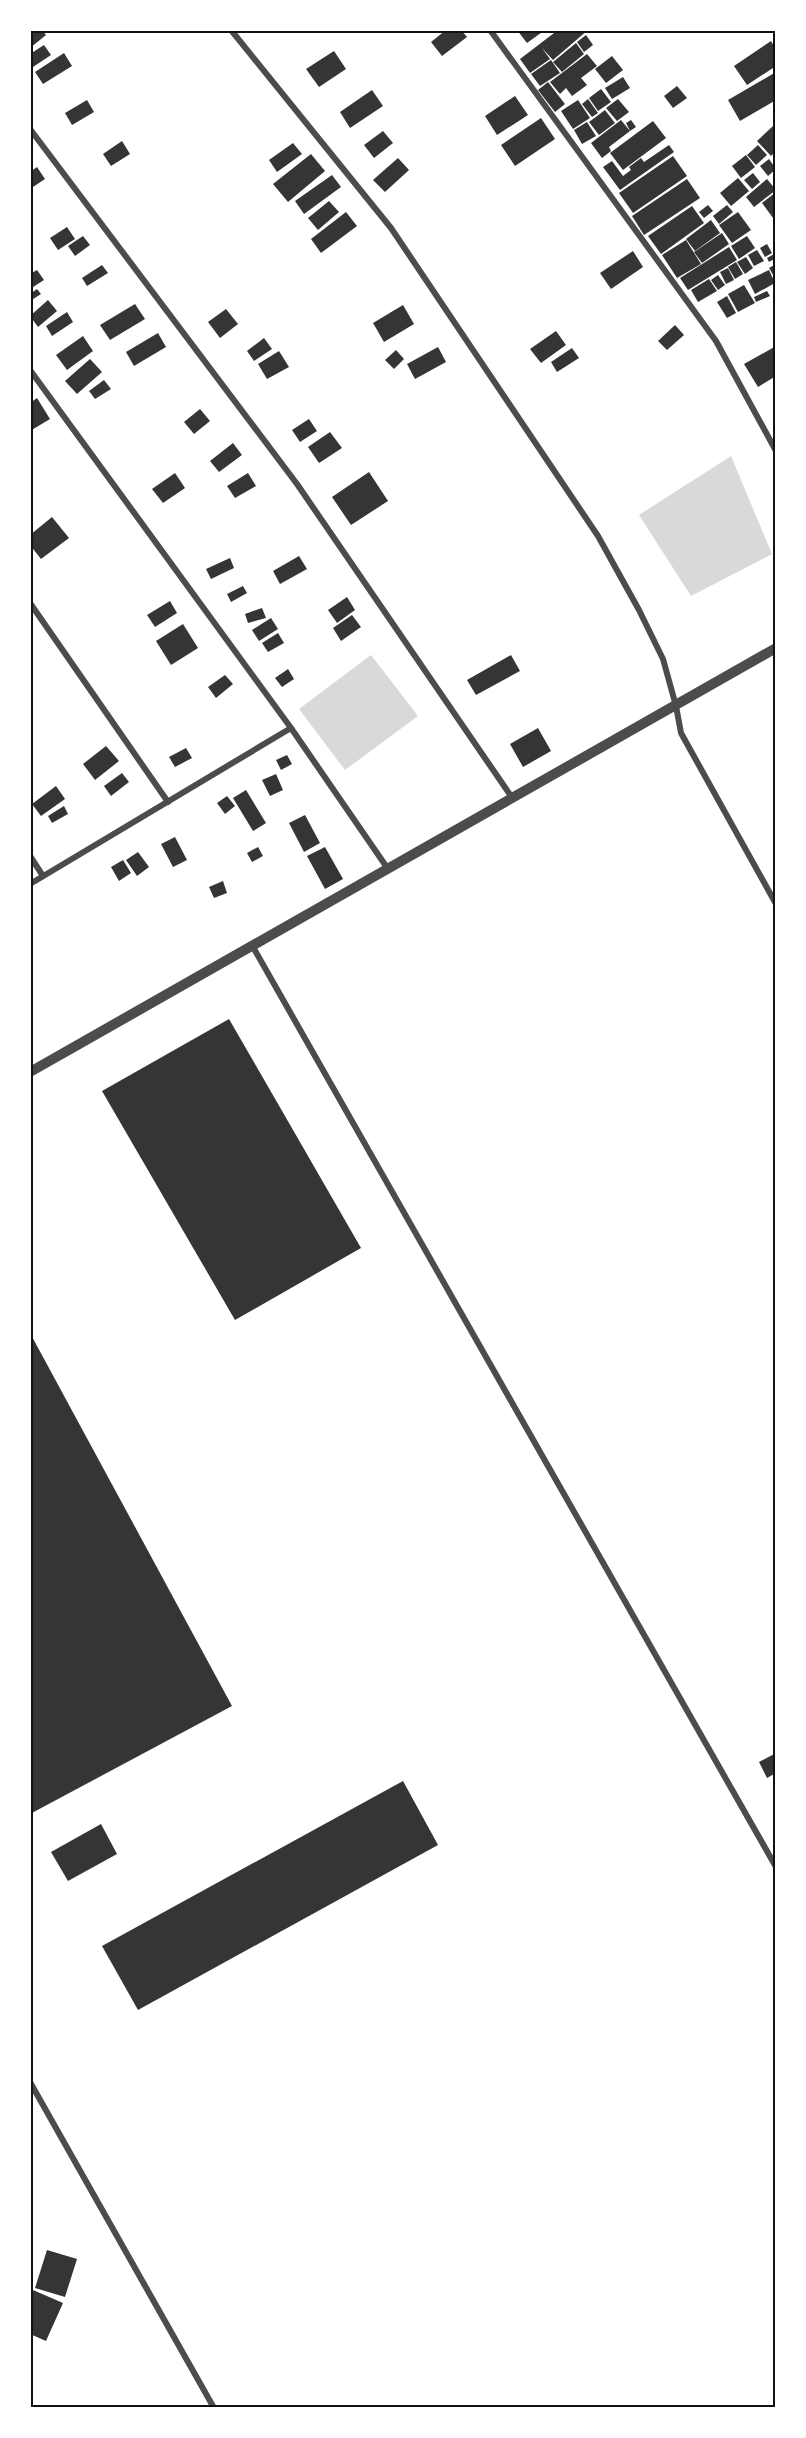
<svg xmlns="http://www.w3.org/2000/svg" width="806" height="2438" font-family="'PT Sans Narrow',sans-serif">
  <rect width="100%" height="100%" fill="#fff"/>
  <g fill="#d9d9d9">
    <path d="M731,456L772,554L691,596L639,515Z"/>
    <path d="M371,655L418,716L345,770L299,709Z"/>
  </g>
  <g fill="#353535">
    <path d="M30,30H42L46,35L30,48Z"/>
    <path d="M446,30H461L467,37L442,56L431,42Z"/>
    <path d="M517,30H545L527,43Z"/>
    <path d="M558,30H588L553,60L542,48L550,59L530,73L520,59Z"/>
    <path d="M586,35L593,45L584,52L577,42Z"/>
    <path d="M771,41L776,49V66L747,85L734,66Z"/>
    <path d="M576,43L584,54L562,72L553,62Z"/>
    <path d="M44,45L51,55L30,69V54Z"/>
    <path d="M334,51L346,69L319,87L306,69Z"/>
    <path d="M64,53L72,66L43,84L35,72Z"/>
    <path d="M587,54L597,66L581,78L587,85L572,96L566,88L560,94L550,82Z"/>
    <path d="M612,56L623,70L606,83L595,69Z"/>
    <path d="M551,60L560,73L540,86L531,74Z"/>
    <path d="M776,72V100L740,121L728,100Z"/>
    <path d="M623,77L630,88L612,99L605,88Z"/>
    <path d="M548,82L565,104L555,112L538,90Z"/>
    <path d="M677,86L687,98L673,108L664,96Z"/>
    <path d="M601,89L611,102L598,111L589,98Z"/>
    <path d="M372,90L383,106L350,128L340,112Z"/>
    <path d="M515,96L528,115L497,135L485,116Z"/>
    <path d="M588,99L598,113L592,117L582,104Z"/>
    <path d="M618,99L629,112L617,121L606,108Z"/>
    <path d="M87,100L94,112L72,125L65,113Z"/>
    <path d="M578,100L590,118L573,129L561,111Z"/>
    <path d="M605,110L615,123L599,135L589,122Z"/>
    <path d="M541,118L555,139L515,166L501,145Z"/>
    <path d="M621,120L630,131L609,147L611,151L602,158L591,143Z"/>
    <path d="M631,120L636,127L630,131L626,123Z"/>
    <path d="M653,121L666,138L623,170L610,153Z"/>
    <path d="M587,122L596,136L582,144L574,130Z"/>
    <path d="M773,126L776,129V151L771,156L757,141Z"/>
    <path d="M383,131L393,143L374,158L364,145Z"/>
    <path d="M122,141L130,154L111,166L103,154Z"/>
    <path d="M293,143L302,154L277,172L269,160Z"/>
    <path d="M669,145L674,152L620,190L603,167L612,161L623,176L631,170L629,167L641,158L644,162Z"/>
    <path d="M758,145L767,155L756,165L747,155Z"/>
    <path d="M311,154L325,171L288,202L273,184Z"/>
    <path d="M746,155L755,167L741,178L732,166Z"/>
    <path d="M673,156L687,176L633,213L619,193Z"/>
    <path d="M398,158L409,170L385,192L373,180Z"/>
    <path d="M769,159L776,169L768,176L760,166Z"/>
    <path d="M37,167L45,179L30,189V172Z"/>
    <path d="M753,173L760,182L752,189L744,180Z"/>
    <path d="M332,175L341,187L304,214L295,201Z"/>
    <path d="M738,178L749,191L731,206L720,193Z"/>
    <path d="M687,179L700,198L644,235L632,216Z"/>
    <path d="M767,179L776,190L754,207L746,197Z"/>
    <path d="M776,192V222L762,203Z"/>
    <path d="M329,201L339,212L318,230L308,218Z"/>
    <path d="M708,205L713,211L704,218L699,212Z"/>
    <path d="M727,205L733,212L719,224L713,216Z"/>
    <path d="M692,206L704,223L661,254L648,236Z"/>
    <path d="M346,212L357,226L321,253L311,239Z"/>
    <path d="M738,212L751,230L732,243L719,225Z"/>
    <path d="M711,220L720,233L695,251L686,239Z"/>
    <path d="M67,227L75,239L58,250L50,238Z"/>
    <path d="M722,233L729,244L702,263L694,252Z"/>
    <path d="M83,236L90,245L75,256L68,246Z"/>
    <path d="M747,236L755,248L739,259L731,246Z"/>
    <path d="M686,240L701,264L677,278L662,255Z"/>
    <path d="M767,244L772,253L765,257L760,248Z"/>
    <path d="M729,247L737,260L688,290L680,278Z"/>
    <path d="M757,250L764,261L754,266L748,255Z"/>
    <path d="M633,251L643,267L611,289L600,273Z"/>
    <path d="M776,253V258L769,262L767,258Z"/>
    <path d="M746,257L753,268L745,274L737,262Z"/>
    <path d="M736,262L743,274L735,279L728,267Z"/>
    <path d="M776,264V280L769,268Z"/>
    <path d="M102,265L108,273L87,286L82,278Z"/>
    <path d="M728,268L734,280L726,284L720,272Z"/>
    <path d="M37,270L44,280L30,289V274Z"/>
    <path d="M769,270L775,283L755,294L748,280Z"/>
    <path d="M718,275L725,285L718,290L711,280Z"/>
    <path d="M709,279L717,291L698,302L691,290Z"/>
    <path d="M744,285L755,303L738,312L728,294Z"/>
    <path d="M37,289L41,294L30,301V294Z"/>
    <path d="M767,291L770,296L756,302L754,297Z"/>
    <path d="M727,296L736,313L727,318L717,302Z"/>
    <path d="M48,300L57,311L38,327L30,316Z"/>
    <path d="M135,304L145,319L110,340L100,325Z"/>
    <path d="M403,305L414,324L384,342L373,323Z"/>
    <path d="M226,309L238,324L220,338L208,322Z"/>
    <path d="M67,312L73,322L52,336L46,326Z"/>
    <path d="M675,325L684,335L667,350L658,341Z"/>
    <path d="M556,331L566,345L541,363L530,349Z"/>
    <path d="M158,333L166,347L134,366L126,352Z"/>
    <path d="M83,336L93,351L67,370L56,355Z"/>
    <path d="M264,338L272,349L254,361L247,351Z"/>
    <path d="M776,346V376L758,387L744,364Z"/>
    <path d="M438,347L446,362L415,379L407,364Z"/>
    <path d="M572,348L579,358L557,372L551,362Z"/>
    <path d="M396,350L404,359L394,369L385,360Z"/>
    <path d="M279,351L289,367L267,379L258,364Z"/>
    <path d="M90,359L102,372L77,394L65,381Z"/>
    <path d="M104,380L111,389L95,399L89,391Z"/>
    <path d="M37,398L50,419L30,431V403Z"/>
    <path d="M200,409L210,421L194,434L184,422Z"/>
    <path d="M309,419L317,431L300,442L292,430Z"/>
    <path d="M330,432L342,448L319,463L308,447Z"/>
    <path d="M233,443L242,455L219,472L210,461Z"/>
    <path d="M369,472L388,501L351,525L332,497Z"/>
    <path d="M175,473L185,488L163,503L152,489Z"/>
    <path d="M248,473L256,486L235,498L227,486Z"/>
    <path d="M52,517L69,538L41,559L30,545V535Z"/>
    <path d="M299,556L307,569L280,584L273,571Z"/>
    <path d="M230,558L234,568L211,579L206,569Z"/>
    <path d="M243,586L247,593L231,602L227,594Z"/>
    <path d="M347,597L355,610L337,623L328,610Z"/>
    <path d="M170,601L177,613L155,627L147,615Z"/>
    <path d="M262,608L266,618L248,623L245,614Z"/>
    <path d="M352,615L361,627L341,641L333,628Z"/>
    <path d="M271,618L278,629L259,641L252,630Z"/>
    <path d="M183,624L198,648L171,665L156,641Z"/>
    <path d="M278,633L284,643L268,652L262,643Z"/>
    <path d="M511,655L520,671L476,695L467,680Z"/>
    <path d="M288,669L294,679L282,687L275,678Z"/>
    <path d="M225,675L233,684L216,698L208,687Z"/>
    <path d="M538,728L551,751L523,767L510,744Z"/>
    <path d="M106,746L119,761L95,780L83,764Z"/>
    <path d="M186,748L192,758L175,767L169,757Z"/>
    <path d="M287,755L292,764L281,770L276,760Z"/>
    <path d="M122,773L129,782L111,796L104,786Z"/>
    <path d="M276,774L283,790L270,796L262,780Z"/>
    <path d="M56,786L65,799L41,816L32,804Z"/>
    <path d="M246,790L266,823L253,831L233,798Z"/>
    <path d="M227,796L235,806L225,814L217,803Z"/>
    <path d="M64,806L68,814L52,823L48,816Z"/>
    <path d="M305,815L320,843L304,852L289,823Z"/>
    <path d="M175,837L187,860L173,867L161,844Z"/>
    <path d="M258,847L263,856L252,862L247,853Z"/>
    <path d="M325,847L343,879L325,889L307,856Z"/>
    <path d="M138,852L149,867L137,876L126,860Z"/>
    <path d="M123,860L131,873L119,881L111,867Z"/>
    <path d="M223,881L227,893L214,898L209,887Z"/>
    <path d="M229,1019L361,1248L235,1320L102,1091Z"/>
    <path d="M30,1333L232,1706L30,1814Z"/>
    <path d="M776,1753V1773L767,1778L759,1762Z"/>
    <path d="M403,1781L438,1845L138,2010L102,1946Z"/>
    <path d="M101,1824L117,1854L68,1881L51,1852Z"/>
    <path d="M47,2250L77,2259L65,2297L35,2288Z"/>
    <path d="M33,2290L63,2303L46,2341L30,2334V2297Z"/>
  </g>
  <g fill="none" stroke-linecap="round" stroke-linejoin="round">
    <g stroke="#4c4c4c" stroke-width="6">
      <path d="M231,30L391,228L598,536L639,610L663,659L676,706L681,733L776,904"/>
      <path d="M490,30L716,341L776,451"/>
      <path d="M774,30L776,32"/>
      <path d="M30,129L297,484L513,799"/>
      <path d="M30,370L291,728L388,869"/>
      <path d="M30,603L168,802"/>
      <path d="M30,856L43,876"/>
      <path d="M30,884L291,728"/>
      <path d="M253,947L776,1867"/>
      <path d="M30,2082L214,2408"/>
    </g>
    <path stroke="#4c4c4c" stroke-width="10" d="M30,1072L776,648"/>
  </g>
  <rect width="806" height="2438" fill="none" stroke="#ffffff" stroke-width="63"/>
  <rect x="32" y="32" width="742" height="2374" fill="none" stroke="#111" stroke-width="2"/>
</svg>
